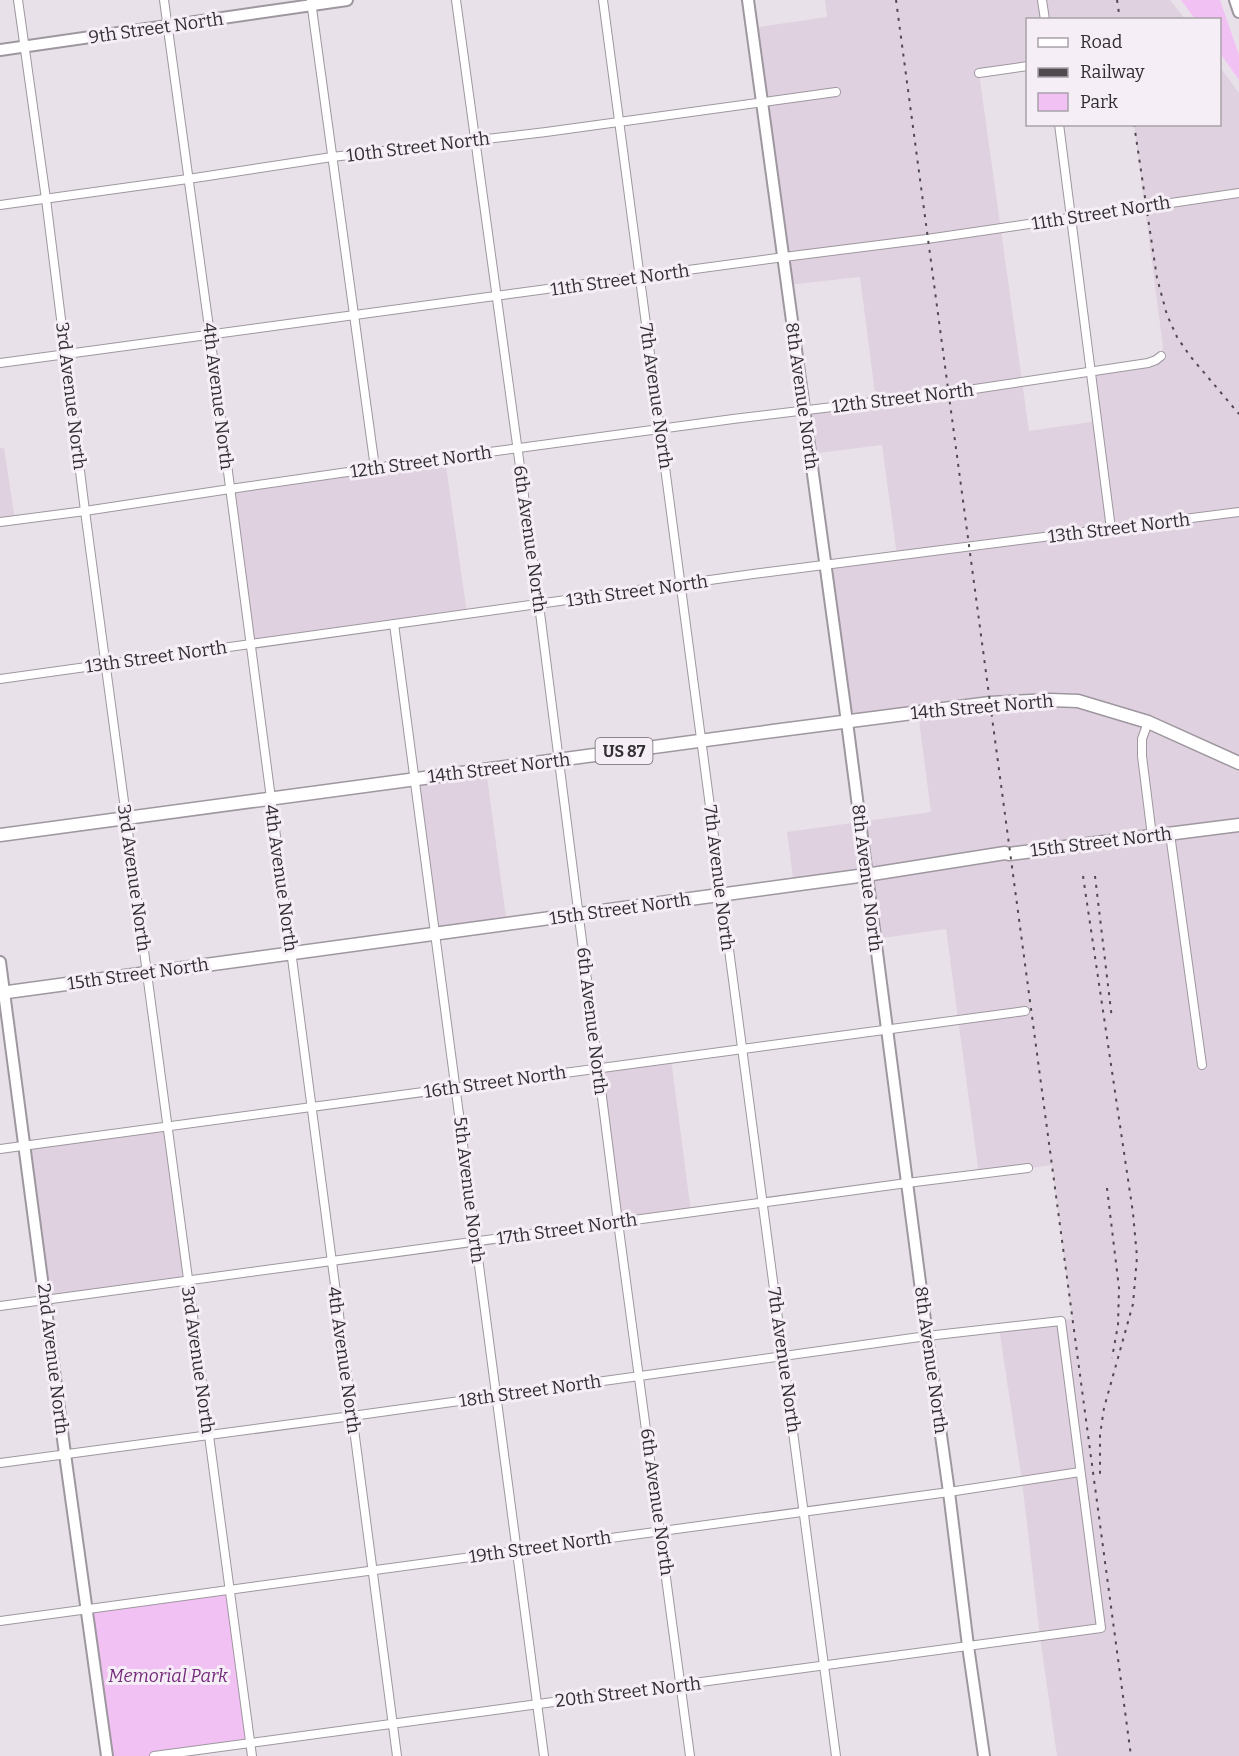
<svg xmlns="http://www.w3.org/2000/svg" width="1239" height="1756" font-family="Bitter,serif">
  <rect width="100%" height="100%" fill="#e9e1e9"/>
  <g fill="#dfd1df">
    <path d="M825,0H1170L1185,19L1028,20L1027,66L979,73L1029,431L1097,421L1091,372L1161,356L1163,347L1134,125L1220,124V67L1239,93V1756H1057L1040,1637L1022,1481L999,1328L1072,1319L1052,1165L979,1175L946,929L875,939L866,875L794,885L787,832L931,812L918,713L847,722L825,565L897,556L882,445L810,454L803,410L876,401L860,277L787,285L752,28L827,17Z"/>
    <path d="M0,448H4L15,520L0,522Z"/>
    <path d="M445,458L467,614L250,643L230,489Z"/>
    <path d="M486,770L507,925L435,934L415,779Z"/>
    <path d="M671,1059L691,1212L618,1222L598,1068Z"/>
    <path d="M168,1127L188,1281L45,1299L25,1145Z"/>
  </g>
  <g fill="#f2c1f4">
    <path d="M1181,0H1220L1239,55V80L1220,53V20L1195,19Z"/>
    <path d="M228,1590L250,1743L154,1756H107L87,1608Z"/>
  </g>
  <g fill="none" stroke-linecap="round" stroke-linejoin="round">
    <g stroke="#9e979f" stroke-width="10">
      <g id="street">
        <path d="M18,0L46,199L85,511L252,1756"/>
        <path d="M164,0L210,335L397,1756"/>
        <path d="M456,0L539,605L618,1222L690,1756"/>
        <path d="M603,0L836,1756"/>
        <path d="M1042,0L1045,20"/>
        <path d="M311,1L375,468"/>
        <path d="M979,73L1028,66"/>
        <path d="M1059,124L1111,529"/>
        <path d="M0,205L188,179L332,157L546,132L836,92"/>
        <path d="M0,363L784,257L927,239L1239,193"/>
        <path d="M0,522L85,511L230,489L445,458L733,419L948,393L1148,363L1156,360L1161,356"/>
        <path d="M394,624L544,1756"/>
        <path d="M0,679L753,574L1239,512"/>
        <path d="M1148,722L1142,739V756L1152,836"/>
        <path d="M1170,834L1202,1065"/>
        <path d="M0,1149L1025,1011"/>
        <path d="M0,1306L907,1183L1028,1168"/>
        <path d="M0,1463L352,1416L927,1336L1061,1321L1101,1628L154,1756"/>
        <path d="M0,1621L949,1492L1080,1472"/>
      </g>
    </g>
    <g stroke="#9e979f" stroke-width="14">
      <g id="secondary">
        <path d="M748,0L847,722L927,1336L949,1492L968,1646L984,1756"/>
        <path d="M1235,0L1239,12"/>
        <path d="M0,50L347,0"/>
        <path d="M0,962L65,1454L107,1756"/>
      </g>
    </g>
    <g stroke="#9e979f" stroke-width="15">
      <g id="primary">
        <path d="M0,835L773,731L990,703L1050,700L1078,701L1148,722L1239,763"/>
        <path d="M0,993L866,875L1005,853L1009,854L1239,825"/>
      </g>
    </g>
    <use href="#street" stroke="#fff" stroke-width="8"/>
    <use href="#secondary" stroke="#fff" stroke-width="10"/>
    <use href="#primary" stroke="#fff" stroke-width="12"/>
    <g stroke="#4f4b4f" stroke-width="2" stroke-dasharray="3 6" stroke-linecap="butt">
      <path d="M896,0L1131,1756"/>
      <path d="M1117,0L1120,20"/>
      <path d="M1134,124L1157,278L1167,315L1177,337L1190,356L1239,414"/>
      <path d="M1083,876L1133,1213L1137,1257L1133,1304L1104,1408L1100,1435V1474"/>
      <path d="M1095,876L1112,1019"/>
      <path d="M1107,1188L1119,1288L1118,1325L1112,1358"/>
    </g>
  </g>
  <g text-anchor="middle" stroke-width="6" stroke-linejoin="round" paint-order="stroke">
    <rect fill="#f6eef7" stroke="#6d686d" stroke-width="1.5" x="595.5" y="738" width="57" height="26" rx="4.5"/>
    <g font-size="16" font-weight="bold" fill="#322f32">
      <text x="624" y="757">US 87</text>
    </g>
    <g font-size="18" fill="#322f32" stroke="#f6eef7">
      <text transform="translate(156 28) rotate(-8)" y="6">9th Street North</text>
      <text transform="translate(418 147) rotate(-7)" y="6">10th Street North</text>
      <text transform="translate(1101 213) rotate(-9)" y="6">11th Street North</text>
      <text transform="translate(620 280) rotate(-8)" y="6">11th Street North</text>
      <text transform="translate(71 396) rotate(83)" y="6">3rd Avenue North</text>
      <text transform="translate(218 396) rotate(83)" y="6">4th Avenue North</text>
      <text transform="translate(656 396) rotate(82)" y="6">7th Avenue North</text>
      <text transform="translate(802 396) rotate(82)" y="6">8th Avenue North</text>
      <text transform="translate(903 398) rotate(-7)" y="6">12th Street North</text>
      <text transform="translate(421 462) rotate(-8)" y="6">12th Street North</text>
      <text transform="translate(1119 528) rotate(-7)" y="6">13th Street North</text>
      <text transform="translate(530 539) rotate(82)" y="6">6th Avenue North</text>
      <text transform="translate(637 591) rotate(-8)" y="6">13th Street North</text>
      <text transform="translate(156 657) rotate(-8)" y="6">13th Street North</text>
      <text transform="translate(982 707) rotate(-5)" y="6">14th Street North</text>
      <text transform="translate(499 768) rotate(-7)" y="6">14th Street North</text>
      <text transform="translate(1101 842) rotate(-7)" y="6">15th Street North</text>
      <text transform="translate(134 878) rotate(82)" y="6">3rd Avenue North</text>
      <text transform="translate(281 878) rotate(82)" y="6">4th Avenue North</text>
      <text transform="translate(719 878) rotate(83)" y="6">7th Avenue North</text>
      <text transform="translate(867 878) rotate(83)" y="6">8th Avenue North</text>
      <text transform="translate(620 909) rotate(-8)" y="6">15th Street North</text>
      <text transform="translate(138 974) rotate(-8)" y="6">15th Street North</text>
      <text transform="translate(592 1021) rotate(83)" y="6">6th Avenue North</text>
      <text transform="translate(495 1082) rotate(-8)" y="6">16th Street North</text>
      <text transform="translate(469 1190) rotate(83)" y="6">5th Avenue North</text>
      <text transform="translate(567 1229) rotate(-8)" y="6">17th Street North</text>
      <text transform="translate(53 1359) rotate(83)" y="6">2nd Avenue North</text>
      <text transform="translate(198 1360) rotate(82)" y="6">3rd Avenue North</text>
      <text transform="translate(344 1360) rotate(82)" y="6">4th Avenue North</text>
      <text transform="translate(784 1360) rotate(82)" y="6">7th Avenue North</text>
      <text transform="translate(931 1360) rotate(82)" y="6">8th Avenue North</text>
      <text transform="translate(530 1391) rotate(-8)" y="6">18th Street North</text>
      <text transform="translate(657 1502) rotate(82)" y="6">6th Avenue North</text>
      <text transform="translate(540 1547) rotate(-8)" y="6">19th Street North</text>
      <text transform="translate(628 1692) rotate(-7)" y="6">20th Street North</text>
    </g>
    <g font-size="18" font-style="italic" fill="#762c7c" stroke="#f6eef7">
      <text x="168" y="1682">Memorial Park</text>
    </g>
  </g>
  <rect x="1026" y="18" width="195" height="108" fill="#f6eef7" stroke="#a8a2a8" stroke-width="1.5"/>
  <rect x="1038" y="38" width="30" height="9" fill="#ffffff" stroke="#a8a2a8" stroke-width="1.5"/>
  <text x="1080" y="48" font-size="18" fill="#322f32">Road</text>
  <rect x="1038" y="68" width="30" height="9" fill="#4f4b4f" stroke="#a8a2a8" stroke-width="1.5"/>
  <text x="1080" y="78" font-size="18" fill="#322f32">Railway</text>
  <rect x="1038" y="93" width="30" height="18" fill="#f2c1f4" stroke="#a8a2a8" stroke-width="1.5"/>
  <text x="1080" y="108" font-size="18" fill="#322f32">Park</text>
</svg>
